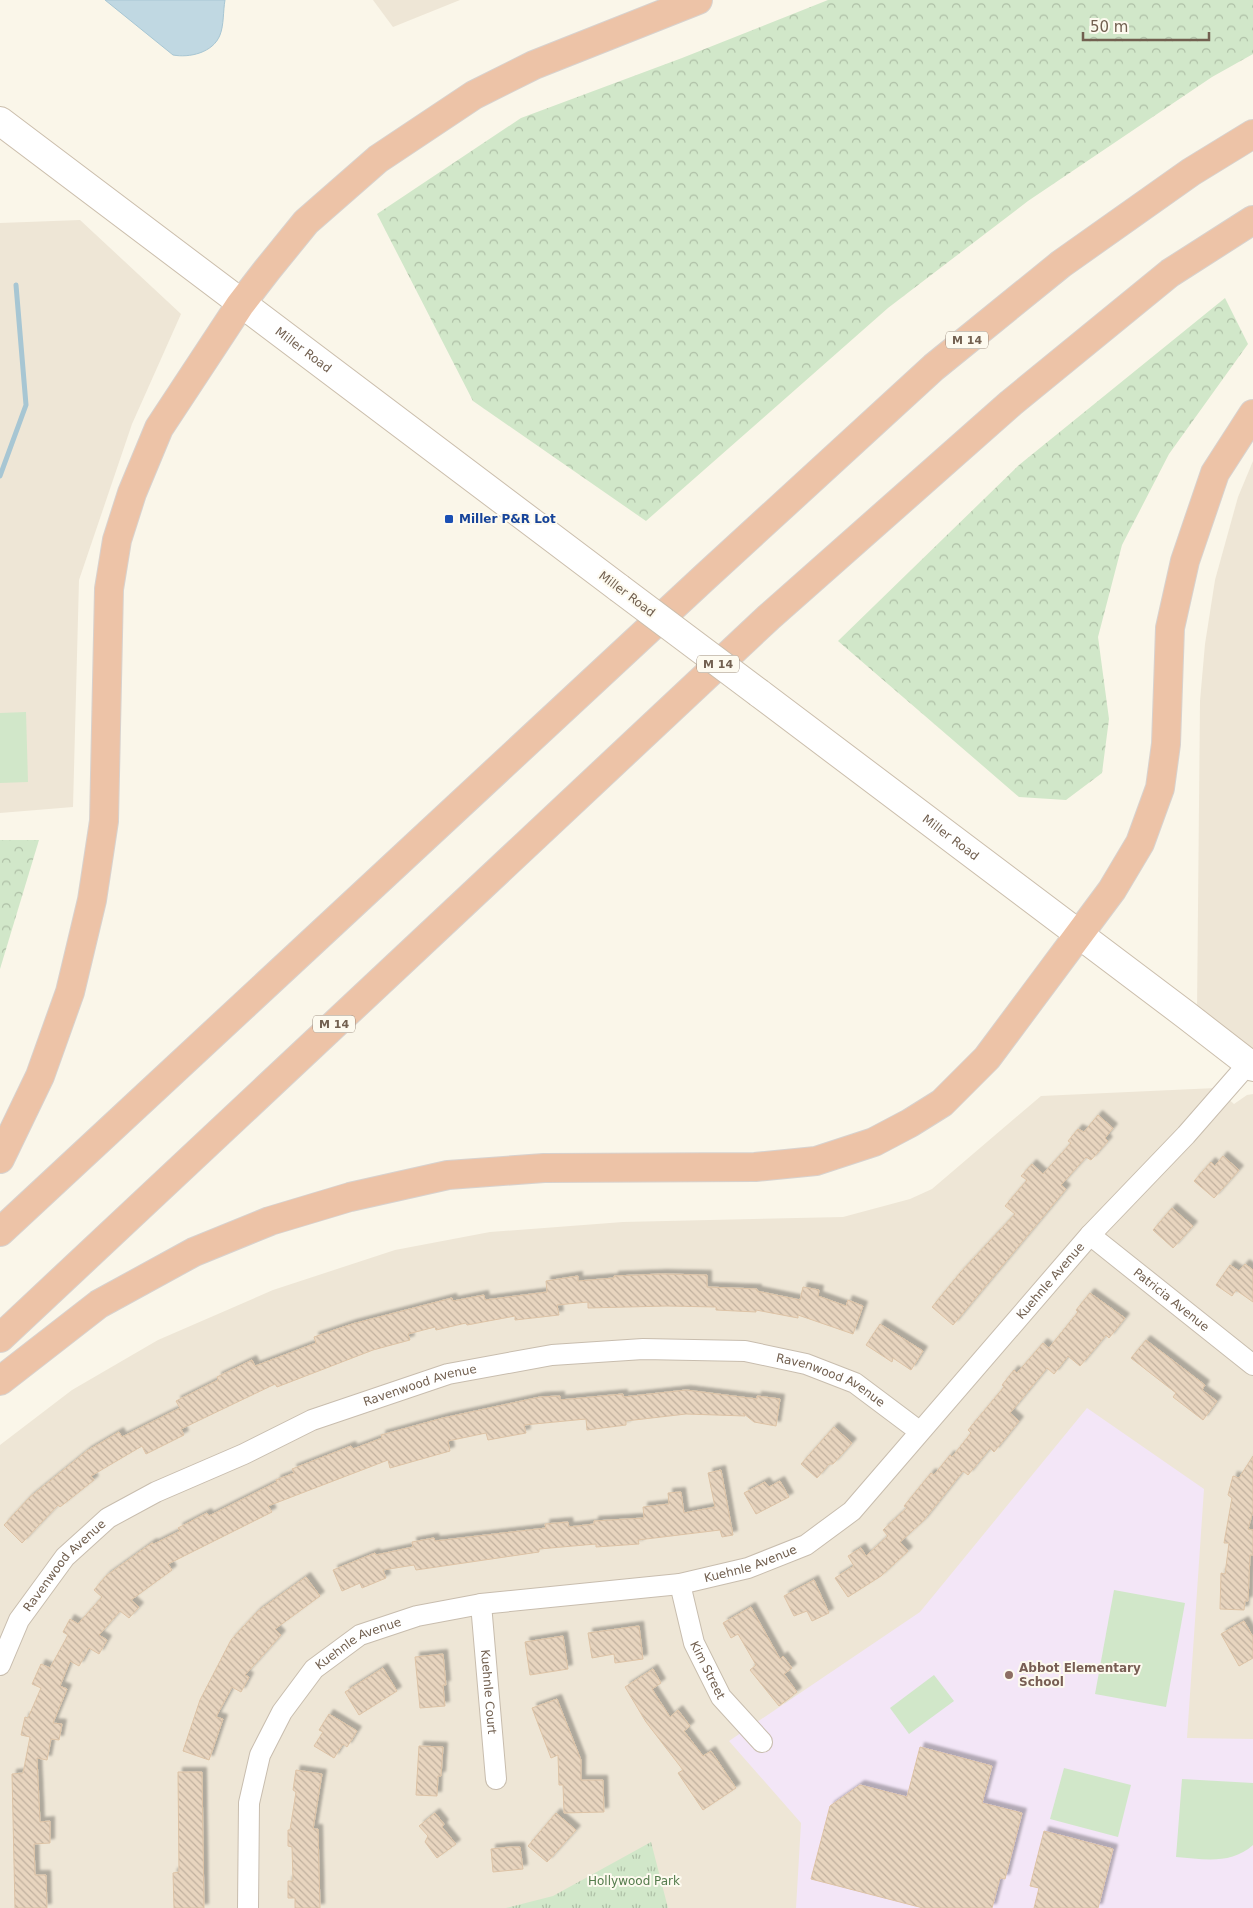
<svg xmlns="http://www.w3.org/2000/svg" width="1253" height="1908" font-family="'DejaVu Sans',sans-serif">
  <defs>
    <pattern id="forest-crowns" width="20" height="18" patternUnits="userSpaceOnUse" patternTransform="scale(1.25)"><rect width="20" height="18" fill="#d1e7c9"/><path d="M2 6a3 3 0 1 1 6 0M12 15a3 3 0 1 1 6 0" fill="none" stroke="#aebfa6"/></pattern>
    <pattern id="park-tufts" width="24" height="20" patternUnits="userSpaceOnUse" patternTransform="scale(1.25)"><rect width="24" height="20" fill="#d1e7c9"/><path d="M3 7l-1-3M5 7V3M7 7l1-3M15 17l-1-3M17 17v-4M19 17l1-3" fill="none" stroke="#aebfa6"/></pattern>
    <pattern id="building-back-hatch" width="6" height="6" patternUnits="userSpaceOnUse" patternTransform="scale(1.25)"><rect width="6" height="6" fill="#e8d5bf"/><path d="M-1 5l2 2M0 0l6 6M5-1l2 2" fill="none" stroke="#c0b09e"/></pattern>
    <filter id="shadow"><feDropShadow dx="4.5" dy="-4.5" stdDeviation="1" flood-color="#0004"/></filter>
  </defs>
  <rect width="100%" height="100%" fill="#faf6e9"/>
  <g fill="#eee6d6">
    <path d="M373,0H460L393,27Z"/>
    <path d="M80,220L181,314L132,424L79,580L73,807L0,813V223Z"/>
    <path d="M1253,461V1053L1197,1011L1200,701L1205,644L1215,580L1238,497Z"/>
    <path d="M1216,1088L1234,1104L1247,1095L1253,1094V1908H0V1445L72,1390L158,1340L273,1290L395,1250L490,1232L623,1222L843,1217L910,1199L932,1189L1041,1096Z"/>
  </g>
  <path fill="#f3e6f7" d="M1087,1408L1204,1489L1187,1738L1253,1739V1908H796L801,1823L729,1741L920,1612Z"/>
  <g fill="#d1e7c9">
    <path d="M26,712L28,782L0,783V713Z"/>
    <path d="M1114,1590L1185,1603L1166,1707L1095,1694Z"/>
    <path d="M934,1675L954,1701L909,1734L890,1708Z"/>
    <path d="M1064,1768L1131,1785L1118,1837L1050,1819Z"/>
    <path d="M1182,1779L1253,1783V1845C1231,1865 1203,1859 1176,1857Z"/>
  </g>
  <g fill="url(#forest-crowns)">
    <path d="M828,0H1253V54L1212,77L1028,201L888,308L646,521L473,401L377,214L521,118L682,58Z"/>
    <path d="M1225,298L1248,344L1169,454L1122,545L1098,637L1109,719L1102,773L1066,800L1019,797L838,641L1019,465Z"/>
    <path d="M0,840H39L0,969Z"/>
  </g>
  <path fill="url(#park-tufts)" d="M651,1842L668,1908H506L553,1896Z"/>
  <path fill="#c0d8e2" stroke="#a7c6d3" d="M105,0H225C223,11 224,25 220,35C213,53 189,58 173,55Z"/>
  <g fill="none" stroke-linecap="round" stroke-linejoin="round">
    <path stroke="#a7c6d3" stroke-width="5" d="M0,476L26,405L16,285"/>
  </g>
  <g fill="url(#building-back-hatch)" stroke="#ddc3a6" filter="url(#shadow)">
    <path d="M1098,1115L1113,1128L1105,1138L1108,1141L1091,1160L1086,1157L1061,1185L1066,1189L953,1325L932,1307L960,1273L1015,1214L1005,1206L1027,1180L1021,1176L1032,1164L1043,1174L1071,1143L1068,1141L1078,1129L1084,1132Z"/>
    <path d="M1223,1156L1239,1170L1214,1198L1194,1181L1211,1162L1215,1166Z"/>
    <path d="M1172,1208L1193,1226L1173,1248L1153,1230Z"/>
    <path d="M1245,1264L1253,1270V1302L1236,1290L1232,1296L1216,1285L1230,1265L1239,1271Z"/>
    <path d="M662,1274L707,1275V1287L757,1289V1291L800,1300L803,1287L819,1290L818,1296L846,1306L848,1300L863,1306L853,1334L798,1315V1318L756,1310V1312L716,1310V1307L667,1306L588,1308V1302L557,1305L559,1315L515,1320V1316L467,1325L466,1323L436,1330L435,1327L408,1334L410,1340L373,1350L277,1387L275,1384L181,1429L184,1435L146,1454L142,1446L91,1476L94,1480L60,1507L58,1505L22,1543L4,1525L29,1498L87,1451L119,1432L122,1437L180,1408L176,1401L218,1380L217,1377L252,1360L255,1366L316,1343L314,1337L352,1324L452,1298L453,1301L484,1295L485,1300L547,1292L546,1281L578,1276V1281L614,1278V1276Z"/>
    <path d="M1090,1293L1125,1318L1109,1338L1106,1335L1080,1366L1068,1356L1054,1374L1047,1368L1010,1413L1019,1421L994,1452L990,1448L968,1475L963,1471L923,1521L900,1542L908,1551L881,1576L848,1597L835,1578L854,1566L848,1556L861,1548L866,1556L888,1536L883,1530L907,1508L904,1506L931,1473L934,1475L950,1455L952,1457L971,1433L968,1430L1004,1387L1002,1385L1014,1370L1017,1373L1043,1343L1049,1348L1078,1312L1076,1310Z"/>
    <path d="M880,1324L923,1351L911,1370L893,1358L892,1362L866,1345Z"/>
    <path d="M1146,1340L1205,1385L1202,1390L1217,1401L1203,1420L1173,1397L1176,1393L1131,1358Z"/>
    <path d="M686,1390L757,1399V1396L780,1399L776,1426L754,1422L743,1413L745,1416L686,1414L626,1421V1425L587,1430L586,1419L524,1425L526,1433L488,1440L486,1433L448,1441L450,1451L390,1468L388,1460L268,1506L272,1512L168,1564L172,1570L131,1600L139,1607L129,1618L120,1611L99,1635L107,1640L99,1654L89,1648L79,1666L70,1661L60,1686L67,1689L53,1723L62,1724L59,1740L51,1739L47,1760L37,1758L40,1822L50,1821V1843L34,1844L35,1875H46L47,1908H15L12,1774L23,1773L30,1737L21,1735L25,1717L28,1718L41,1688L32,1684L41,1664L50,1668L68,1635L63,1632L70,1619L78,1624L102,1597L94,1590L106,1576L152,1543L154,1544L180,1531L178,1528L207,1513L209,1516L277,1482L276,1480L294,1473L292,1469L351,1446L353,1449L382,1438L381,1435L443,1418L540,1397L560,1396V1400L623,1394V1397Z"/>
    <path d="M834,1427L852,1443L833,1464H829L817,1478L801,1464Z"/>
    <path d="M1253,1456V1511L1248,1529L1253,1530V1555H1250L1248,1601H1245L1244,1610L1220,1609L1221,1573L1225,1574L1229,1543H1224L1232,1498L1228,1495L1233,1476L1239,1478Z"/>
    <path d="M721,1470L733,1535L722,1537L720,1530L638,1540L639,1544L596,1547V1544L539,1549V1552L416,1570L414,1565L383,1570L386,1578L362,1588L360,1583L342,1591L333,1570L375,1553L376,1555L413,1547L412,1542L434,1538L435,1541L546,1528L545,1524L568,1522L569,1527L594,1524V1521L644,1518L643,1507L669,1504L668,1493L681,1492L684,1513L715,1507L708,1473Z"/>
    <path d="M780,1481L789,1497L756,1514L744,1493L765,1482L769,1487Z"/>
    <path d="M306,1577L320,1596L275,1629L281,1635L245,1675L249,1677L241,1692L232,1687L216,1717L223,1719L209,1760L183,1751L200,1700L231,1640L257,1612Z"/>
    <path d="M814,1580L829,1613L812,1621L807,1611L794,1616L784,1596Z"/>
    <path d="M751,1607L780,1659L783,1656L792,1668L784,1674L797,1692L779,1706L750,1670L756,1665L738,1634L731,1638L723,1623Z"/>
    <path d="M1244,1621L1253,1637V1658L1239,1666L1221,1634Z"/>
    <path d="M639,1626L643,1659L615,1663L614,1654L592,1658L588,1633Z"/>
    <path d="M563,1636L568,1669L530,1675L525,1642Z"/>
    <path d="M443,1654L446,1685H443L445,1706L420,1708L415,1657Z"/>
    <path d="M383,1668L397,1691L359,1715L345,1692Z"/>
    <path d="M653,1669L661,1683L652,1689L670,1717L678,1710L690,1726L684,1731L703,1756L711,1751L736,1788L703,1810L678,1773L683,1770L646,1722L625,1687Z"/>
    <path d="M557,1699L581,1760V1780H603L604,1812L564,1813L563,1785H559L558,1755L551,1758L532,1708Z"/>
    <path d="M329,1714L357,1731L347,1747L343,1744L334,1758L314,1746L323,1732L319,1730Z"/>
    <path d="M419,1746L443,1747L441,1776H438L437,1796L416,1795Z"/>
    <path d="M920,1747L992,1766L982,1803L1022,1813L1005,1879L1000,1878L992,1908H923L811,1879L830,1806L860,1785L907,1797Z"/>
    <path d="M296,1770L322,1774L313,1829H318L320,1908H295V1898H288V1881H293L292,1847L288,1846V1830H290L296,1792L293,1790Z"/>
    <path d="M178,1772H202L204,1908H174L173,1873L179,1872Z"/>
    <path d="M435,1813L444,1824L442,1827L456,1844L437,1858L425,1842L428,1836L419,1826Z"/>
    <path d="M556,1813L576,1830L547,1862L528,1846Z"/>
    <path d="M1044,1831L1113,1849L1098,1908H1034L1039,1888L1030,1886Z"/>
    <path d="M510,1847H520L523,1869L493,1872L491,1849Z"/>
  </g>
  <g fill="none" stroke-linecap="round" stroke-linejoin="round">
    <g stroke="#c8bdae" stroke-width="22">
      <g id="minor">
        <path id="s1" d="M1090,1235L1253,1365"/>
        <path id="s2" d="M680,1584L694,1643L721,1697L762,1742"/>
        <path id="s3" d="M481,1604L496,1779"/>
        <path id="s4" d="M0,1665L19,1620L65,1557L108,1518L156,1492L244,1454L312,1420L448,1374L552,1355L643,1349L745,1351L806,1364L855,1383L919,1431"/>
        <path id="s5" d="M248,1908L249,1803L260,1755L282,1712L314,1669L360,1635L417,1616L481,1604L680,1584L748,1568L806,1545L852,1511L1090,1235L1186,1135L1248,1064"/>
      </g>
    </g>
    <g stroke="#cbbeac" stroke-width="30">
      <g id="secondary">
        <path id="s6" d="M0,121L619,588"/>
        <path id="s7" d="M759,693L1186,1015L1253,1067"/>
      </g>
    </g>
    <g stroke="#d8d2ce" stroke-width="30">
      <g id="motorway">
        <path d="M0,1159L40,1076L70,992L92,900L104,821L109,589L117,540L132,493L159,428L240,305L267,270L306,222L378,159L474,95L534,65L698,0"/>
        <path d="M0,1232L705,577L934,367L1061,264L1191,172L1253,134"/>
        <path d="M0,1338L769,617L1011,403L1170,273L1253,220"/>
        <path d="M0,1381L99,1304L194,1252L270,1221L350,1197L448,1175L544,1168L755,1167L816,1161L874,1142L910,1123L942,1103L987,1058L1112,890L1140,843L1160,788L1166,744L1170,628L1185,561L1215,473L1253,414"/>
      </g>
    </g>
    <use href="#minor" stroke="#fff" stroke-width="20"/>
    <use href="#secondary" stroke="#fff" stroke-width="28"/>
    <use href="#motorway" stroke="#edc3a7" stroke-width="28"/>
    <g stroke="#cbbeac" stroke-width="30" stroke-linecap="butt">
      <path id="secondary-bridge" d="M619,588L759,693"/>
    </g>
    <use href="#secondary-bridge" stroke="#fff" stroke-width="28"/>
  </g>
  <rect fill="#1a4fb4" stroke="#fdfaef" stroke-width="2" x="444" y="514" width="10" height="10" rx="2.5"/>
  <circle fill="#8d6e63" stroke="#fdfaef" stroke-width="2" cx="1009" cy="1675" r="5"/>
  <g text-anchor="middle" stroke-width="4" stroke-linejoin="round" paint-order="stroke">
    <g fill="#fdfaef" stroke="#9c8e80" stroke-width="1">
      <rect x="946" y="331.5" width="42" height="17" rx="4"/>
      <rect x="697" y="655.5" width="42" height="17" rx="4"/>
      <rect x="313" y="1015.5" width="42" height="17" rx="4"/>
    </g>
    <g font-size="11" font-weight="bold" fill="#726050">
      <text x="967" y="344">M 14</text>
      <text x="718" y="668">M 14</text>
      <text x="334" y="1028">M 14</text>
    </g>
    <g font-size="12" fill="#726050" stroke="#fdfaef">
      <text dy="4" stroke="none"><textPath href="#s6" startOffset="380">Miller Road</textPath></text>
      <text transform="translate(627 594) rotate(37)" y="4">Miller Road</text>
      <text dy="4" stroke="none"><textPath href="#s7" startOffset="240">Miller Road</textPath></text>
      <text dy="4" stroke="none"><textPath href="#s5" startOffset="1132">Kuehnle Avenue</textPath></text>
      <text dy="4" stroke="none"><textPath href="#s1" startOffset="104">Patricia Avenue</textPath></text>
      <text dy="4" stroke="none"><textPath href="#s4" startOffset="945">Ravenwood Avenue</textPath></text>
      <text dy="4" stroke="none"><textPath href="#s4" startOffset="525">Ravenwood Avenue</textPath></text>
      <text dy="4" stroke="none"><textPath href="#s5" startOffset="712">Kuehnle Avenue</textPath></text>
      <text dy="4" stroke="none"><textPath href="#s4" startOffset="120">Ravenwood Avenue</textPath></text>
      <text dy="4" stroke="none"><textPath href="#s5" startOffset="308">Kuehnle Avenue</textPath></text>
      <text dy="4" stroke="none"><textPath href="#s2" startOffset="91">Kim Street</textPath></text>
      <text dy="4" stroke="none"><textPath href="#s3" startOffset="88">Kuehnle Court</textPath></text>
    </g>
    <g font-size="12" font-weight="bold" fill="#164399" stroke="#fdfaef" text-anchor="start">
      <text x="459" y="523">Miller P&amp;R Lot</text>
    </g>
    <g font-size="12" font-weight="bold" fill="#785e54" stroke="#fdfaef" text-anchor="start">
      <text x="1019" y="1672">Abbot Elementary<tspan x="1019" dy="14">School</tspan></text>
    </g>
    <g font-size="12" fill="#547c4c" stroke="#fdfaef">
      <text x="634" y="1885">Hollywood Park</text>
    </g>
  </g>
  <path d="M1083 32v8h126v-8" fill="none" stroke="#726050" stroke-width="2.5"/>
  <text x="1090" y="32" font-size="15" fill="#726050" stroke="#fdfaef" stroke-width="4" paint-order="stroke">50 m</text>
</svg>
